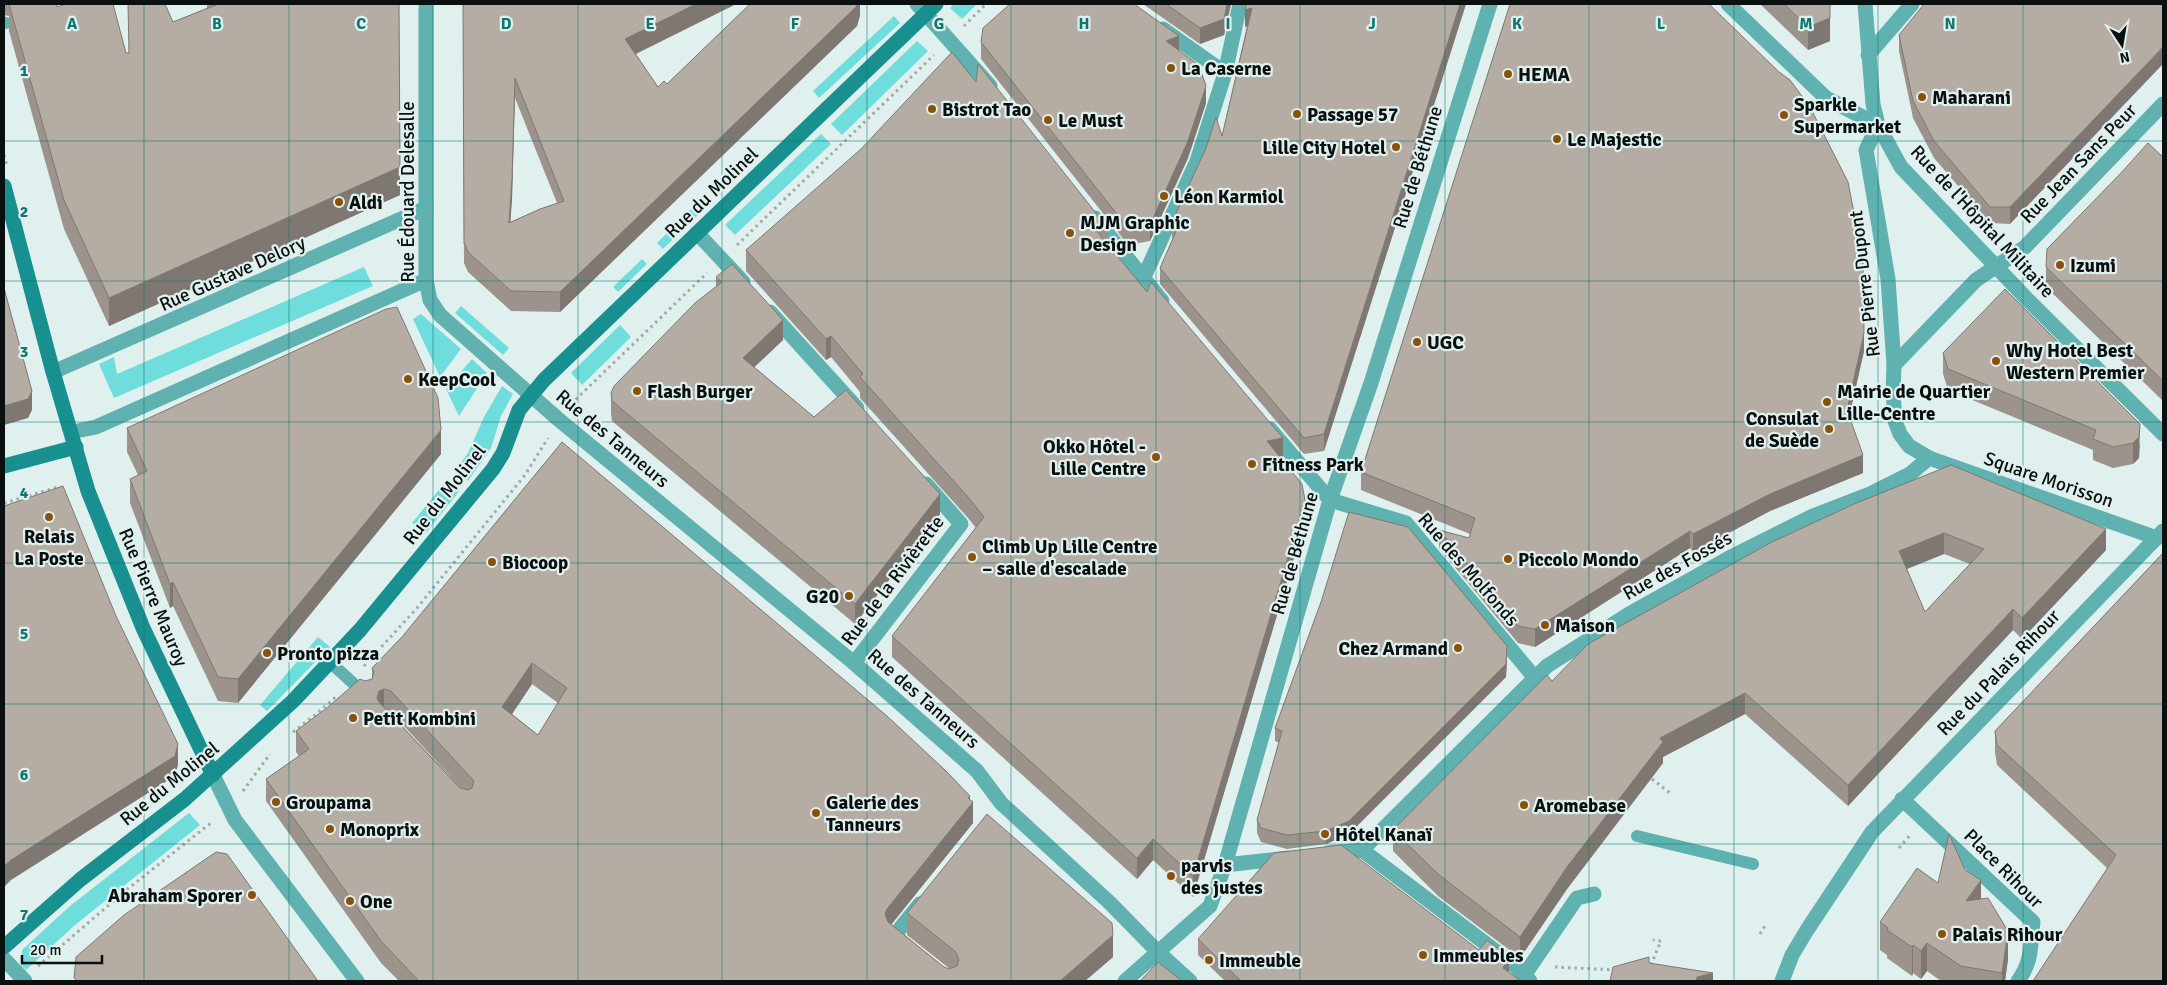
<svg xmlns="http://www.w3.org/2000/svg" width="2167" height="985" font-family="Signika,sans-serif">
  <rect width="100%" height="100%" fill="#e0f0ef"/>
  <g fill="#6edddb">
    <path d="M954,4H977L962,19L950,8Z"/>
    <path d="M894,16L900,23L819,98L813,91Z"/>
    <path d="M917,41L928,51L842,135L831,124Z"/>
    <path d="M821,134L831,144L735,235L725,225Z"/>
    <path d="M700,200L706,207L663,249L657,243Z"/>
    <path d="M642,259L647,264L618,292L613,287Z"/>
    <path d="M364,267L373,286L114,398L99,364L114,357L117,374Z"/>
    <path d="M461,306L509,348L503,355L455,313Z"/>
    <path d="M421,314L461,349L440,377L413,319Z"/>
    <path d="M620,325L631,337L582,385L571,373Z"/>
    <path d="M472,359L487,373L459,416L446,389Z"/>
    <path d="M502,386L513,394L501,416L491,448L468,481L456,470L468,453L484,417Z"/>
    <path d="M447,480L460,490L426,533L412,523Z"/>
    <path d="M318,637L330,647L267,711L260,705Z"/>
    <path d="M189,813L200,825L75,925L26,970L21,965L22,950L70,906Z"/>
  </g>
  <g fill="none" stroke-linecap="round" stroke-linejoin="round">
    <g stroke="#9daaa9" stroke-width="3" stroke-dasharray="2.5 4" stroke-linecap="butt">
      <path d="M964,26L986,4"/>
      <path d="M4,155L7,166"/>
      <path d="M737,245L934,55"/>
      <path d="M571,404L707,273"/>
      <path d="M4,503L58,487"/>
      <path d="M364,666L417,608L525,475L548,438"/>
      <path d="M293,732L315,715L338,695"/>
      <path d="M1652,779L1670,793"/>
      <path d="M243,791L270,754"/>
      <path d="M1899,848L1911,834"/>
      <path d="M1760,934L1766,924"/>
      <path d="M1651,965L1661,941L1653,940"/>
      <path d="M38,966L124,892L212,822"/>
      <path d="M1555,967L1616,970"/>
    </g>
    <g stroke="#60b2b0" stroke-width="12">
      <path d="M4,23H6"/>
      <path d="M331,663L366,695"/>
      <path d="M1637,836L1753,864"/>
    </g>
    <g stroke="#60b2b0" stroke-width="15">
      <path d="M426,4V280L430,300L440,315L558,419L854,663L977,771L1001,803L1110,903L1158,952L1190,981"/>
      <path d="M917,4L990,86"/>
      <path d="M1728,4L1826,98L1878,125"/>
      <path d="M1865,4L1873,104L1878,125L1901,167L2027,299L2163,434"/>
      <path d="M1163,29L1225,73"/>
      <path d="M1868,55L1912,4"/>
      <path d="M1878,125L1866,150L1888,279L1894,365L1893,393L1895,421L1900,434L1909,446L1929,458L2157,538"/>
      <path d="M1095,218L1162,301"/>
      <path d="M697,233L743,282"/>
      <path d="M1143,279L1197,161L1225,73L1240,4"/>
      <path d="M770,312L857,408"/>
      <path d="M1894,365L1976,280L2025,247L2163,104"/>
      <path d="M53,372L426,208"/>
      <path d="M1270,429L1330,500L1406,523L1535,678"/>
      <path d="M81,430L96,427L426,280"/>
      <path d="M854,663L961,524L926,484"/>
      <path d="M213,775L235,820L357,981"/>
      <path d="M1902,799L2033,922C2030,946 2033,960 2018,981"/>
      <path d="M1362,850L1547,666L1629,614L1729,558L1813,516L1870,494L1910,474L1929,458"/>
      <path d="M1328,853L1362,850L1514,965L1530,981"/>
      <path d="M1225,865L1288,858"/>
      <path d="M904,944L894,936L920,904"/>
      <path d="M4,959L25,981"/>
      <path d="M1525,974L1577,898L1594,894"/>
      <path d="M1125,981L1210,906L1225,865L1330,500L1371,383L1490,4"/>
      <path d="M1782,981L1792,955L1807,930L1872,832L2163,531"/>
    </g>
    <g stroke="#18908f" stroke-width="15">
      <path d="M4,186L53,372L88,491L143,628L213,775"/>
      <path d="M4,466L76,447"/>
      <path d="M4,947L81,879L185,799L293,701L360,630L493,469L503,453L519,410L544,380L936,4"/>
    </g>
  </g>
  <g fill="#9c948c" fill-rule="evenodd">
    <path d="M4,4H57V7L126,53H128L173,22L207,8V4H399L400,195L109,326L64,229L9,31V16L4,15Z"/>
    <path d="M463,4H736L636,54L658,87L860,4V15L857,26L560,312L511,311L468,272L464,263ZM515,98L557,203L510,222L512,199Z"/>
    <path d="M1143,4H1231L1224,35L1200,44Z"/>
    <path d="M1246,4H1466L1324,451L1304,454L1160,284V268L1173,238H1172V222L1222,136L1247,26L1245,27Z"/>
    <path d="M1760,4H1830V41L1808,50Z"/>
    <path d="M2163,4L2010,224L1990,223L1934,158L1913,118L1899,51V35Z"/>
    <path d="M981,42L1179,50L1206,103L1188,158L1150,241L1128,245L981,59Z"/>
    <path d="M976,82L1107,227V243L1283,459H1281L1305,521L1193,897L1153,860L1137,879L892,657V636L976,528L968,518L860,398V392L831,357L826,360L746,271V250Z"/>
    <path d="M2163,157V401L2046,287V267Z"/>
    <path d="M716,277L783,340L754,367L814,417L940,514L855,624L612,421L611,413V393L716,287Z"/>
    <path d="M1864,351L1849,416L1863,473L1770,511L1693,552L1690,548L1535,647L1518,643L1439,548V530L1469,538L1470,534L1361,490V472Z"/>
    <path d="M1943,353L2140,444L2139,458L2133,464L2113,468L2093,460V450L1948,390L1943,374Z"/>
    <path d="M127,428L441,454L238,703L218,701L173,606L170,608L130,503V479L138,475L127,452Z"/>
    <path d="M562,442L970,799L973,823L891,924L944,967L950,969L907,935V913L1113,957L1085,981H399L381,963L266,801V779L299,756L296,752V731L365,681L372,679V668L402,637ZM532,684L558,703L538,735L512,714ZM388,711L391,712L461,788Z"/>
    <path d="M1854,504L2106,550L2022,639L2013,630L1848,806L1745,714L1663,757V763L1567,889L1520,958L1438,896L1393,851V830L1552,681ZM1944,554L1970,564L1925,612L1907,569Z"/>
    <path d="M2163,553V981L2107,868L1997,765L1995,752V731Z"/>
    <path d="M1507,659L1506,677L1349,834L1326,844L1287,849L1261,842L1257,833V820L1279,743L1275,741V728Z"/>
    <path d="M1965,870L1981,899L2008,959L2005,981H1941L1927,971L1921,979L1913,973L1912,976L1887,958V955L1880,950V922Z"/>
    <path d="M1198,939L1509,972L1521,981H1225L1198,955Z"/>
  </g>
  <g fill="#7f7872">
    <path d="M696,4H736L625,59V39Z"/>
    <path d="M857,4H860V15L857,26L560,312V292Z"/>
    <path d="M1227,4H1231L1224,35L1200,44V28Z"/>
    <path d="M1460,4H1466L1324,451V434Z"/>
    <path d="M1252,8V24L1245,27V10Z"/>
    <path d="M1830,18V41L1808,50V27Z"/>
    <path d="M1179,36V52L1166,41Z"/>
    <path d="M2163,47V64L2010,224V207Z"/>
    <path d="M515,78L512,199L509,243V223Z"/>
    <path d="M1206,86V103L1188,158L1150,241V225Z"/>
    <path d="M400,167V195L109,326V298Z"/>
    <path d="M783,320V340L743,378V358Z"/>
    <path d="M1864,333V351L1847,427V410Z"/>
    <path d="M831,336V357L826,360V339Z"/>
    <path d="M32,391V410L28,418L4,425V406Z"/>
    <path d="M2140,424L2139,458L2133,464V443Z"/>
    <path d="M441,430V454L238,703V679Z"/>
    <path d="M1283,438V459L1267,462V441Z"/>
    <path d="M1863,455V473L1770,511L1693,552V534L1770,494Z"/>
    <path d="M940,494V514L855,624V604Z"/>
    <path d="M1305,500V521L1193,897V876Z"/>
    <path d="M2106,529V550L2022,639V618Z"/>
    <path d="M1690,531V548L1535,647V629Z"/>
    <path d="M1944,533V554L1899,572V551Z"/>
    <path d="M173,582V606L170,608V584Z"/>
    <path d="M2013,609V630L1848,806V785Z"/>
    <path d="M1507,646V659L1506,677L1349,834L1326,844V831Z"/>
    <path d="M532,663V684L502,729V707Z"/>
    <path d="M384,689V710L377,698L379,691Z"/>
    <path d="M1745,693V714L1663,757V763L1567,889L1520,958V937L1567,867L1660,738Z"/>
    <path d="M178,744V765L175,776L11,880L4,887V866L11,860Z"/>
    <path d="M970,796V805L973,802V823L887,930L885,914L887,909Z"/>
    <path d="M1153,839V860L1137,879V858Z"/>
    <path d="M1981,880V908L1966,901Z"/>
    <path d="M2008,931V959L2005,981H2002V973Z"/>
    <path d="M1113,935V957L1085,981H1060Z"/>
    <path d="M1927,943V971L1921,979V951Z"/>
    <path d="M1913,945V973L1912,976V947Z"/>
    <path d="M1509,957V974L1503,968Z"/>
    <path d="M1713,973V981H1696L1697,977Z"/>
  </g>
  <g fill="#b5aca3" stroke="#7f7872" fill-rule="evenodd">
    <path d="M9,4H57V7L66,4H113L126,53H129L128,4H165L173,22L216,5L215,4H399L400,167L109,298L64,200Z"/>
    <path d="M463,4H696L625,39L658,87L664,81L667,84L750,4H857V6L560,292L511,291L468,252L464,243ZM515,78L564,201L540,209L509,223L512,179Z"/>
    <path d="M1010,4H1134L1179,36L1166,41L1199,65L1206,86L1188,141L1150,225L1128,228L981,42L983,28Z"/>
    <path d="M1166,4H1227L1224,19L1200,28Z"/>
    <path d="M1246,4H1460L1324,434L1304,438L1160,268L1181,220L1172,222L1206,148L1216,117L1222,136L1252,8L1245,10Z"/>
    <path d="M1510,4H1709L1779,72L1790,80L1810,107L1848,182L1863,259L1864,333L1847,410L1863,455L1770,494L1693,534L1690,531L1535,629L1518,626L1439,530L1469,538L1475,518L1361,472Z"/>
    <path d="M1784,4H1830V18L1808,27Z"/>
    <path d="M1924,4H2163V47L2010,207H1990L1934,141L1913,101L1899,35Z"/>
    <path d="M952,52L976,82L978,64L1107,227L1095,229L1147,292L1151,282L1283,438L1267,441L1302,484L1305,500L1193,876L1153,839L1137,858L892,636L984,517L968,497L860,377L863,374L831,336L826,339L746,250L861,149Z"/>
    <path d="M2148,143L2163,157V381L2046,267L2047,249L2121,173Z"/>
    <path d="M732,264L783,320L743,358L814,417L846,390L940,494L855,604L612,401L611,393L614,386L695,303L722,282L716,277Z"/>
    <path d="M4,288L32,391L28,399L4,406Z"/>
    <path d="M2005,289L2140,424L2139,437L2133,443L2113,447L2093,439L2096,430L1948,369L1943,353Z"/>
    <path d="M397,307L438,398L441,430L238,679L218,677L173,582L170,584L130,479L147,471L127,428L386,309Z"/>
    <path d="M562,442L887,716L945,770L970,796L968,798L973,802L887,909L885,914L888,922L944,967L949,969L957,966L959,960L956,952L907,913L987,814L1112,923L1113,935L1060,981H419L381,941L266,779L309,749L296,731L328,707L360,679L365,681L372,679L374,672L372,668L402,637ZM532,663L567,688L538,735L502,707ZM384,689L391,691L474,781L472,788L468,790L460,788L379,702L377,698L379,691Z"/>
    <path d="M1951,465L2106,529L2022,618L2013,609L1848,785L1745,693L1660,738L1663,742L1567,867L1520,937L1438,874L1393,830L1547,675L1552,681L1588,644L1772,542L1854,504ZM1944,533L1984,549L1925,612L1899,551Z"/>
    <path d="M63,486L116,616L178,744L175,756L11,860L4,866V506Z"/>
    <path d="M1349,512L1408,527L1507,646L1506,664L1349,821L1326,831L1287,835L1261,828L1257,820L1282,731L1275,728L1321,602Z"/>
    <path d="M2163,553V981H2033L2116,855L1997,745L1995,731Z"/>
    <path d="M1949,834L1965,870L1981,880L1966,901L1988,898L2008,931L2002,973L1961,966L1927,943L1921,951L1913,945L1912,947L1887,930L1888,928L1880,922L1917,868L1938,883Z"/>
    <path d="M1341,845L1479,950L1487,940L1509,957L1503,968L1521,981H1241L1198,939L1274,853Z"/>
    <path d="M216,852L227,854L318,981H77L74,978L76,957L124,915Z"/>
    <path d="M1649,957V963L1713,973L1697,977L1696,981H1610L1613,967Z"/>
    <path d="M1158,962L1182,981H1140Z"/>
  </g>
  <path fill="none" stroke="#0f766e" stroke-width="1" stroke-opacity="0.55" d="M144,4V981M289,4V981M433,4V981M578,4V981M722,4V981M867,4V981M1011,4V981M1156,4V981M1300,4V981M1445,4V981M1589,4V981M1734,4V981M1878,4V981M2023,4V981M4,141H2163M4,281H2163M4,422H2163M4,563H2163M4,704H2163M4,844H2163"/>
  <g fill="#8a5108" stroke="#e0f0ef" stroke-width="2">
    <circle cx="1171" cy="68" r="5"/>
    <circle cx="1508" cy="74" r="5"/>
    <circle cx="1922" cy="97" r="5"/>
    <circle cx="932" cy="109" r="5"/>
    <circle cx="1297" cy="114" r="5"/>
    <circle cx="1784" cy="115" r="5"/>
    <circle cx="1048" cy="120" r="5"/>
    <circle cx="1557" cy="139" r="5"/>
    <circle cx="1396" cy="147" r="5"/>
    <circle cx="1164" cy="196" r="5"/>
    <circle cx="339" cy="202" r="5"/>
    <circle cx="1070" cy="233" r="5"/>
    <circle cx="2060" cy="265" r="5"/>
    <circle cx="1417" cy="342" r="5"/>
    <circle cx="1996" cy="361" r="5"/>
    <circle cx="408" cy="379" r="5"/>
    <circle cx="637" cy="391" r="5"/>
    <circle cx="1827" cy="402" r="5"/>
    <circle cx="1829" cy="429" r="5"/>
    <circle cx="1156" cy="457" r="5"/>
    <circle cx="1252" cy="464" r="5"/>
    <circle cx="49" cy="517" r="5"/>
    <circle cx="972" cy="557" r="5"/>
    <circle cx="1508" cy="559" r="5"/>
    <circle cx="492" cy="562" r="5"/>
    <circle cx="849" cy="596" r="5"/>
    <circle cx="1545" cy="625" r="5"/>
    <circle cx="1458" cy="648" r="5"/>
    <circle cx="267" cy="653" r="5"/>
    <circle cx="353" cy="718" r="5"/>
    <circle cx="276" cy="802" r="5"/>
    <circle cx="1524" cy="805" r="5"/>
    <circle cx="816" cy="813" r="5"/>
    <circle cx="330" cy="829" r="5"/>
    <circle cx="1325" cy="834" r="5"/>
    <circle cx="1171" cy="876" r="5"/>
    <circle cx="252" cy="895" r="5"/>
    <circle cx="350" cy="901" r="5"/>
    <circle cx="1942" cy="934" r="5"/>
    <circle cx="1423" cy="955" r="5"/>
    <circle cx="1209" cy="960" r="5"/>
  </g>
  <g text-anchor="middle" stroke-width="4.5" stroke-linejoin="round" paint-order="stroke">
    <g font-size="19" font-weight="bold" fill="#0a0f0f" stroke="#e0f0ef" text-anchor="start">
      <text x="1181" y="75">La Caserne</text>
      <text x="1518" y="81">HEMA</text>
      <text x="1932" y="104">Maharani</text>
      <text x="1794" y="111">Sparkle<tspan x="1794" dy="22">Supermarket</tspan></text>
      <text x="942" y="116">Bistrot Tao</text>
      <text x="1307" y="121">Passage 57</text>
      <text x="1058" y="127">Le Must</text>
      <text x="1567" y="146">Le Majestic</text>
      <text x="1386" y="154" text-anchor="end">Lille City Hotel</text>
      <text x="1174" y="203">Léon Karmiol</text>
      <text x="349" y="209">Aldi</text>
      <text x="1080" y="229">MJM Graphic<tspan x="1080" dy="22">Design</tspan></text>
      <text x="2070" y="272">Izumi</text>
      <text x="1427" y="349">UGC</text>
      <text x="2006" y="357">Why Hotel Best<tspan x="2006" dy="22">Western Premier</tspan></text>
      <text x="418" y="386">KeepCool</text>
      <text x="647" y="398">Flash Burger</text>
      <text x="1837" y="398">Mairie de Quartier<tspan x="1837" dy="22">Lille-Centre</tspan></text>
      <text x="1819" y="425" text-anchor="end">Consulat<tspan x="1819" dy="22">de Suède</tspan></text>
      <text x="1146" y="453" text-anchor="end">Okko Hôtel -<tspan x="1146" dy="22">Lille Centre</tspan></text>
      <text x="1262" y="471">Fitness Park</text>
      <text x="49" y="543" text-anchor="middle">Relais<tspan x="49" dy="22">La Poste</tspan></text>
      <text x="982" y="553">Climb Up Lille Centre<tspan x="982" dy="22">– salle d'escalade</tspan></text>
      <text x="1518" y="566">Piccolo Mondo</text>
      <text x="502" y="569">Biocoop</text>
      <text x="839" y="603" text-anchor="end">G20</text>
      <text x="1555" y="632">Maison</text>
      <text x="1448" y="655" text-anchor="end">Chez Armand</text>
      <text x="277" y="660">Pronto pizza</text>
      <text x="363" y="725">Petit Kombini</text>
      <text x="286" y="809">Groupama</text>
      <text x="826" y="809">Galerie des<tspan x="826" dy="22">Tanneurs</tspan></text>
      <text x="1534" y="812">Aromebase</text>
      <text x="340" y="836">Monoprix</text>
      <text x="1335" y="841">Hôtel Kanaï</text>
      <text x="1181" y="872">parvis<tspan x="1181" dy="22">des justes</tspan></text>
      <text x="242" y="902" text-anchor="end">Abraham Sporer</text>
      <text x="360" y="908">One</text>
      <text x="1952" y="941">Palais Rihour</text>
      <text x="1433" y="962">Immeubles</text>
      <text x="1219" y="967">Immeuble</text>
    </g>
    <g font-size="19" fill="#0a0f0f" stroke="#e0f0ef">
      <text transform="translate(2078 163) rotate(-46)" y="7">Rue Jean Sans Peur</text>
      <text transform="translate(1417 167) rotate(-73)" y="7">Rue de Béthune</text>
      <text transform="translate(407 192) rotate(-90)" y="7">Rue Édouard Delesalle</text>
      <text transform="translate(711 192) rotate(-44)" y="7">Rue du Molinel</text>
      <text transform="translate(1983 221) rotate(47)" y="7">Rue de l'Hôpital Militaire</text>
      <text transform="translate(232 273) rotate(-24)" y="7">Rue Gustave Delory</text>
      <text transform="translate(1864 284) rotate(-97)" y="7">Rue Pierre Dupont</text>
      <text transform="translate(613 438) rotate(40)" y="7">Rue des Tanneurs</text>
      <text transform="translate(2049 479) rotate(19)" y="7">Square Morisson</text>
      <text transform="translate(444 494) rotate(-52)" y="7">Rue du Molinel</text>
      <text transform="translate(1294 553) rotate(-74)" y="7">Rue de Béthune</text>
      <text transform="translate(1677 565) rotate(-29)" y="7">Rue des Fossés</text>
      <text transform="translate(1469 569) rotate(49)" y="7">Rue des Molfonds</text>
      <text transform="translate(892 580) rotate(-53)" y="7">Rue de la Rivièrette</text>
      <text transform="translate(154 597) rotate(67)" y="7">Rue Pierre Mauroy</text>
      <text transform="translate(1998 672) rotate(-46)" y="7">Rue du Palais Rihour</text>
      <text transform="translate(924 698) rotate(41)" y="7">Rue des Tanneurs</text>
      <text transform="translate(169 783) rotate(-39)" y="7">Rue du Molinel</text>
      <text transform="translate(2004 868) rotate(45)" y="7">Place Rihour</text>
    </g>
  </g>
  <g font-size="16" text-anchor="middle" font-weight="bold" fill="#0f766e" stroke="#e0f0ef" stroke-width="4.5" stroke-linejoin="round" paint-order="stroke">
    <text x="72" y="29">A</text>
    <text x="217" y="29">B</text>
    <text x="361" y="29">C</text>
    <text x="506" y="29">D</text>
    <text x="650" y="29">E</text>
    <text x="795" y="29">F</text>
    <text x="939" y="29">G</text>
    <text x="1084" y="29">H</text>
    <text x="1228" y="29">I</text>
    <text x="1372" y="29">J</text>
    <text x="1517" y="29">K</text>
    <text x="1661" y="29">L</text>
    <text x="1806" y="29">M</text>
    <text x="1950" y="29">N</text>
    <text x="24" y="76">1</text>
    <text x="24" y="217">2</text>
    <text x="24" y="357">3</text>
    <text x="24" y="498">4</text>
    <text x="24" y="639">5</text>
    <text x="24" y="780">6</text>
    <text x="24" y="920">7</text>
  </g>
  <rect width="2167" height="985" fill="none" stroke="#0a0f0f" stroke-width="10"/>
  <g transform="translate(2122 45) rotate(168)" stroke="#e0f0ef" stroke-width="4" paint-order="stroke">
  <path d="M0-4L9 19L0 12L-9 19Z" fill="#0a0f0f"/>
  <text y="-8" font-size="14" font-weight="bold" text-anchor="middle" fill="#0a0f0f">N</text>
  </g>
  <path d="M22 955v8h80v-8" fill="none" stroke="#0a0f0f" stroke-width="2.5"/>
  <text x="30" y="955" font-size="15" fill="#0a0f0f" stroke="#e0f0ef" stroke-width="4" paint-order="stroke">20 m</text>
</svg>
